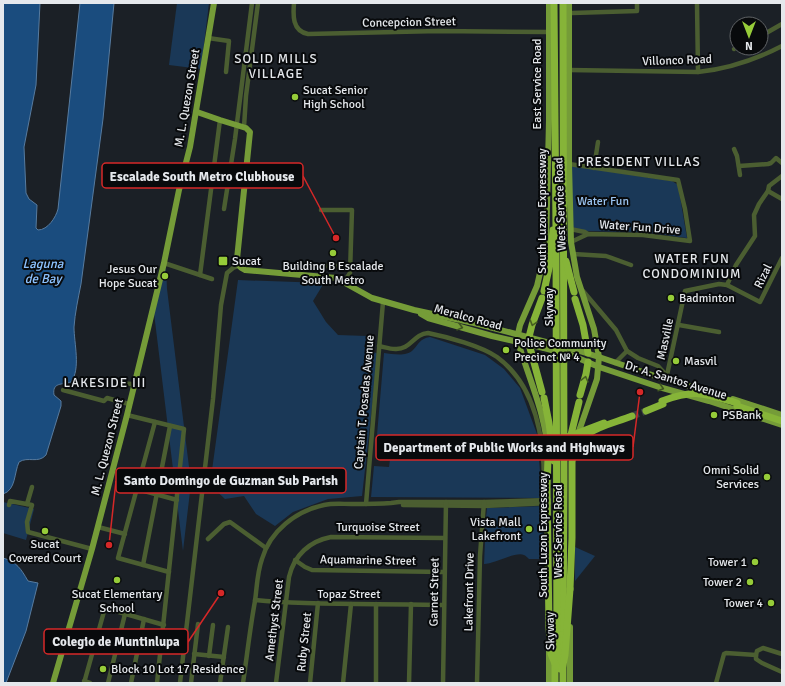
<svg xmlns="http://www.w3.org/2000/svg" width="785" height="686" font-family="Signika,sans-serif">
  <rect width="100%" height="100%" fill="#1b2026"/>
  <g fill="#1a3857">
    <path d="M177,3H209L201,69L169,65Z"/>
    <path d="M572,166L672,181L678,185L687,238L645,232L586,231L571,227Z"/>
    <path d="M166,267L167,289L191,483L183,551L154,313Z"/>
    <path d="M238,280L324,283L313,301L326,322L338,335L367,336L364,347L378,354L362,496L328,499L293,512L275,526L256,514L244,496L225,499L210,485Z"/>
    <path d="M430,337L485,355L504,369L520,388L537,434L542,498L371,497L374,466L389,467L393,437L377,435L384,353C393,354 406,357 413,350C420,343 419,339 430,337Z"/>
    <path d="M3,502L34,509L26,540L3,533Z"/>
    <path d="M546,506V559H529C528,558 525,555 524,555C516,551 494,564 484,564L486,518L487,508Z"/>
    <path d="M575,547L595,556L575,581Z"/>
  </g>
  <g fill="#1a4c7e" stroke="#577b9f">
    <path d="M3,3H40L36,85L24,147L26,193L29,199L37,205L36,228L38,230C48,230 56,217 58,209L80,3H114L103,119L81,284C78,299 75,313 74,327C74,343 81,369 71,382C62,385 52,382 54,395L61,401V406L46,455C38,464 28,456 19,462C14,473 16,490 3,494Z"/>
    <path d="M3,558C17,562 21,569 28,581L38,583L26,631L6,683H3Z"/>
  </g>
  <g fill="none" stroke-linecap="round" stroke-linejoin="round">
    <path stroke="#393e44" stroke-width="7" stroke-dasharray="7 3.5" stroke-linecap="butt" d="M632,416L646,411"/>
    <g stroke="#4b5e31" stroke-width="4.5">
      <path d="M294,3C293,15 292,31 308,34L439,31L549,32"/>
      <path d="M697,3L698,72"/>
      <path d="M572,13L637,11V3"/>
      <path d="M761,36L782,24"/>
      <path d="M208,38L229,41L226,72"/>
      <path d="M734,49L737,47"/>
      <path d="M569,70L698,72C728,69 755,60 782,46"/>
      <path d="M244,127L246,96L258,3"/>
      <path d="M734,149L737,156L740,175"/>
      <path d="M569,164L678,180L685,209L690,241L643,235L588,234L571,242"/>
      <path d="M739,166L768,164L771,163L776,158L782,163"/>
      <path d="M594,168L598,142"/>
      <path d="M768,191L782,199"/>
      <path d="M224,209L235,139L252,3"/>
      <path d="M321,210H352L350,273L344,282"/>
      <path d="M570,229L585,232L588,234"/>
      <path d="M573,254L606,256L631,265"/>
      <path d="M164,263L212,279"/>
      <path d="M319,266H350"/>
      <path d="M200,275L220,120"/>
      <path d="M727,285L736,265L755,236L754,215L759,204L768,191L769,186L782,176"/>
      <path d="M583,291L616,330L627,351L638,358L658,366L668,377"/>
      <path d="M679,325L719,332"/>
      <path d="M379,346C384,347 390,349 395,349C411,350 413,334 428,333C448,337 481,346 497,357C535,385 544,438 544,482"/>
      <path d="M615,363L627,351"/>
      <path d="M667,375L685,291L719,284L727,285L760,302L782,258"/>
      <path d="M109,383L134,384"/>
      <path d="M63,390L104,401L107,398L129,404"/>
      <path d="M127,415L184,429L157,683"/>
      <path d="M155,422L118,558L169,572"/>
      <path d="M137,489L177,500"/>
      <path d="M27,504L32,487"/>
      <path d="M366,504L383,302"/>
      <path d="M9,505L10,501L32,505L27,522L28,532L92,549"/>
      <path d="M403,505L484,506L549,503"/>
      <path d="M98,527L125,534"/>
      <path d="M208,539L224,524L230,522L266,548"/>
      <path d="M295,560L305,567L312,570L444,572"/>
      <path d="M143,565L170,426"/>
      <path d="M255,600C318,606 381,603 444,605"/>
      <path d="M194,654L224,657"/>
      <path d="M756,655V659L762,663L782,672"/>
      <path d="M756,655L757,651L763,648L782,654"/>
      <path d="M209,656L213,625"/>
      <path d="M222,667L245,669"/>
      <path d="M84,681L90,683"/>
      <path d="M84,683L105,608L164,625"/>
      <path d="M108,683L125,614"/>
      <path d="M131,683L144,619"/>
      <path d="M180,683L213,399L221,305L227,273L233,268L238,266"/>
      <path d="M191,683L198,624"/>
      <path d="M220,683L228,627"/>
      <path d="M243,683C247,656 250,628 255,601C257,587 257,573 262,559C270,531 296,511 324,505C333,503 342,504 351,504C365,504 378,504 391,503L399,502H484L549,500"/>
      <path d="M276,683L289,577C294,555 310,541 331,537L445,538"/>
      <path d="M310,683L318,603"/>
      <path d="M343,683L351,604"/>
      <path d="M376,683V604"/>
      <path d="M409,683L411,604"/>
      <path d="M443,683L446,502"/>
      <path d="M477,683L480,556L484,502"/>
      <path d="M716,683L724,654L726,653L756,655"/>
    </g>
    <g stroke="#759c38" stroke-width="6">
      <path d="M569,3V164L571,242L577,277L594,329L599,357L597,379L571,454"/>
      <path d="M197,112L220,120L246,128L250,132L237,259C237,265 240,268 245,270L336,278L372,298L414,310L474,323L546,342"/>
      <path d="M421,314L428,318L492,336L544,348"/>
      <path d="M573,349L599,357L655,376L716,394"/>
      <path d="M571,355L599,367L659,387L709,401L782,425"/>
      <path d="M733,399L782,415"/>
      <path d="M548,456C547,417 529,379 518,342V334L520,325L537,286L546,247L549,120V3"/>
      <path d="M570,627V683"/>
      <path d="M549,651V683"/>
      <path d="M53,683L92,549L127,415L164,263L179,190L190,147L214,3"/>
    </g>
    <g stroke="#86b438" stroke-width="7">
      <path d="M563,3L564,481L563,639"/>
      <path d="M566,261L574,292"/>
      <path d="M544,291L550,264L553,230"/>
      <path d="M575,299L583,325L588,353"/>
      <path d="M529,337L532,325L542,298"/>
      <path d="M529,344L542,392"/>
      <path d="M580,395L586,374L588,362"/>
      <path d="M544,398L549,423L554,461"/>
      <path d="M737,406L782,421"/>
      <path d="M646,411L663,404"/>
      <path d="M567,451L579,402"/>
      <path d="M570,589L572,538V462C575,429 607,426 632,416"/>
      <path d="M561,635L562,663"/>
      <path d="M555,663V683"/>
      <path d="M563,665V683"/>
    </g>
    <g stroke="#759c38" stroke-width="6">
      <path d="M546,342L573,349"/>
      <path d="M544,348L571,355"/>
    </g>
    <g stroke="#86b438" stroke-width="7">
      <path d="M554,3L556,230L557,669"/>
      <path d="M662,401C695,389 704,393 737,403"/>
      <path d="M556,666L551,654L549,627L547,487L548,458L550,452L562,439L604,423"/>
      <path d="M562,670L565,655L570,589"/>
    </g>
  </g>
  <defs><path id="oneway-chevron" d="M-2-3.5L2.5 0L-2 3.5" fill="none" stroke-width="1.6" stroke-linecap="round" stroke-linejoin="round"/></defs>
  <g stroke="#475f22">
    <use href="#oneway-chevron" transform="translate(533 323) rotate(107)"/>
    <use href="#oneway-chevron" transform="translate(585 379) rotate(-76)"/>
  </g>
  <g stroke="#3e5322">
    <use href="#oneway-chevron" transform="translate(460 327) rotate(15)"/>
    <use href="#oneway-chevron" transform="translate(661 388) rotate(17)"/>
  </g>
  <g fill="#96cc39" stroke="#080a0c" stroke-width="1.5">
    <circle cx="295" cy="97" r="4"/>
    <circle cx="333" cy="253" r="4"/>
    <rect x="218" y="256" width="10" height="10" rx="2"/>
    <circle cx="165" cy="276" r="4"/>
    <circle cx="671" cy="298" r="4"/>
    <circle cx="506" cy="350" r="4"/>
    <circle cx="676" cy="361" r="4"/>
    <circle cx="714" cy="415" r="4"/>
    <circle cx="767" cy="477" r="4"/>
    <circle cx="529" cy="529" r="4"/>
    <circle cx="45" cy="531" r="4"/>
    <circle cx="755" cy="562" r="4"/>
    <circle cx="117" cy="580" r="4"/>
    <circle cx="750" cy="582" r="4"/>
    <circle cx="771" cy="603" r="4"/>
    <circle cx="103" cy="669" r="4"/>
  </g>
  <g text-anchor="middle" stroke-width="4" stroke-linejoin="round" paint-order="stroke">
    <g font-size="12" fill="#e5e8ec" stroke="#080a0c">
      <text transform="translate(409 22) rotate(-1)" y="4">Concepcion Street</text>
      <text transform="translate(677 60) rotate(-2)" y="4">Villonco Road</text>
      <text transform="translate(537 84) rotate(-90)" y="4">East Service Road</text>
      <text transform="translate(187 98) rotate(-80)" y="4">M. L. Quezon Street</text>
      <text transform="translate(560 204) rotate(-92)" y="4">West Service Road</text>
      <text transform="translate(542 211) rotate(-90)" y="4">South Luzon Expressway</text>
      <text transform="translate(640 227) rotate(4)" y="4">Water Fun Drive</text>
      <text transform="translate(763 276) rotate(-64)" y="4">Rizal</text>
      <text transform="translate(549 307) rotate(-90)" y="4">Skyway</text>
      <text transform="translate(468 317) rotate(15)" y="4">Meralco Road</text>
      <text transform="translate(665 339) rotate(-78)" y="4">Masville</text>
      <text transform="translate(676 380) rotate(17)" y="4">Dr. A. Santos Avenue</text>
      <text transform="translate(364 402) rotate(-85)" y="4">Captain T. Posadas Avenue</text>
      <text transform="translate(107 447) rotate(-76)" y="4">M. L. Quezon Street</text>
      <text x="378" y="531">Turquoise Street</text>
      <text transform="translate(558 531) rotate(-90)" y="4">West Service Road</text>
      <text transform="translate(543 535) rotate(-90)" y="4">South Luzon Expressway</text>
      <text transform="translate(368 560) rotate(1)" y="4">Aquamarine Street</text>
      <text transform="translate(434 592) rotate(-89)" y="4">Garnet Street</text>
      <text transform="translate(469 592) rotate(-89)" y="4">Lakefront Drive</text>
      <text x="349" y="598">Topaz Street</text>
      <text transform="translate(274 620) rotate(-83)" y="4">Amethyst Street</text>
      <text transform="translate(550 631) rotate(-91)" y="4">Skyway</text>
      <text transform="translate(304 642) rotate(-84)" y="4">Ruby Street</text>
    </g>
    <g font-size="12" fill="#e5e8ec" stroke="#080a0c" text-anchor="start">
      <text x="303" y="94">Sucat Senior<tspan x="303" dy="14">High School</tspan></text>
      <text x="232" y="265">Sucat</text>
      <text x="333" y="270" text-anchor="middle">Building B Escalade<tspan x="333" dy="14">South Metro</tspan></text>
      <text x="157" y="273" text-anchor="end">Jesus Our<tspan x="157" dy="14">Hope Sucat</tspan></text>
      <text x="679" y="302">Badminton</text>
      <text x="514" y="347">Police Community<tspan x="514" dy="14">Precinct № 4</tspan></text>
      <text x="684" y="365">Masvil</text>
      <text x="722" y="419">PSBank</text>
      <text x="759" y="474" text-anchor="end">Omni Solid<tspan x="759" dy="14">Services</tspan></text>
      <text x="521" y="526" text-anchor="end">Vista Mall<tspan x="521" dy="14">Lakefront</tspan></text>
      <text x="45" y="548" text-anchor="middle">Sucat<tspan x="45" dy="14">Covered Court</tspan></text>
      <text x="747" y="566" text-anchor="end">Tower 1</text>
      <text x="742" y="586" text-anchor="end">Tower 2</text>
      <text x="117" y="598" text-anchor="middle">Sucat Elementary<tspan x="117" dy="14">School</tspan></text>
      <text x="763" y="607" text-anchor="end">Tower 4</text>
      <text x="111" y="673">Block 10 Lot 17 Residence</text>
    </g>
    <g font-size="12" fill="#9bc4f1" stroke="#080a0c">
      <text x="603" y="205">Water Fun</text>
    </g>
    <g font-size="13" letter-spacing="1" fill="#e5e8ec" stroke="#080a0c">
      <text x="276" y="63">SOLID MILLS<tspan x="276" dy="15">VILLAGE</tspan></text>
      <text x="639" y="166">PRESIDENT VILLAS</text>
      <text x="692" y="263">WATER FUN<tspan x="692" dy="15">CONDOMINIUM</tspan></text>
      <text x="105" y="387">LAKESIDE III</text>
    </g>
    <g font-size="13" font-style="italic" fill="#8cc2ff" stroke="#080a0c">
      <text x="43" y="268">Laguna<tspan x="43" dy="15">de Bay</tspan></text>
    </g>
  </g>
  <path fill="none" stroke="#d62828" stroke-width="1.5" d="M336 238L303 176M640 392L633 447M109 545L116 481M221 593L188 642"/>
  <g fill="#d62828" stroke="#080a0c" stroke-width="1.5">
    <circle cx="336" cy="238" r="4"/>
    <circle cx="640" cy="392" r="4"/>
    <circle cx="109" cy="545" r="4"/>
    <circle cx="221" cy="593" r="4"/>
  </g>
  <g fill="#080a0c" stroke="#d62828" stroke-width="1.5">
    <rect x="102" y="163" width="201" height="25" rx="4"/>
    <rect x="376" y="435" width="257" height="25" rx="4"/>
    <rect x="116" y="468" width="230" height="25" rx="4"/>
    <rect x="44" y="629" width="144" height="25" rx="4"/>
  </g>
  <g font-size="13" text-anchor="middle" font-weight="bold" fill="#e5e8ec">
    <text x="202" y="181">Escalade South Metro Clubhouse</text>
    <text x="504" y="452">Department of Public Works and Highways</text>
    <text x="231" y="485">Santo Domingo de Guzman Sub Parish</text>
    <text x="116" y="646">Colegio de Muntinlupa</text>
  </g>
  <rect width="785" height="686" fill="none" stroke="#e5e8ec" stroke-width="8"/>
  <g transform="translate(749 36) rotate(180)"><circle r="19" fill="#080a0c" stroke="#606366"/>
  <path d="M0-3L7 15L0 10L-7 15Z" fill="#96cc39"/>
  <text y="-6" font-size="11" font-weight="bold" text-anchor="middle" fill="#e5e8ec">N</text>
  </g>
</svg>
